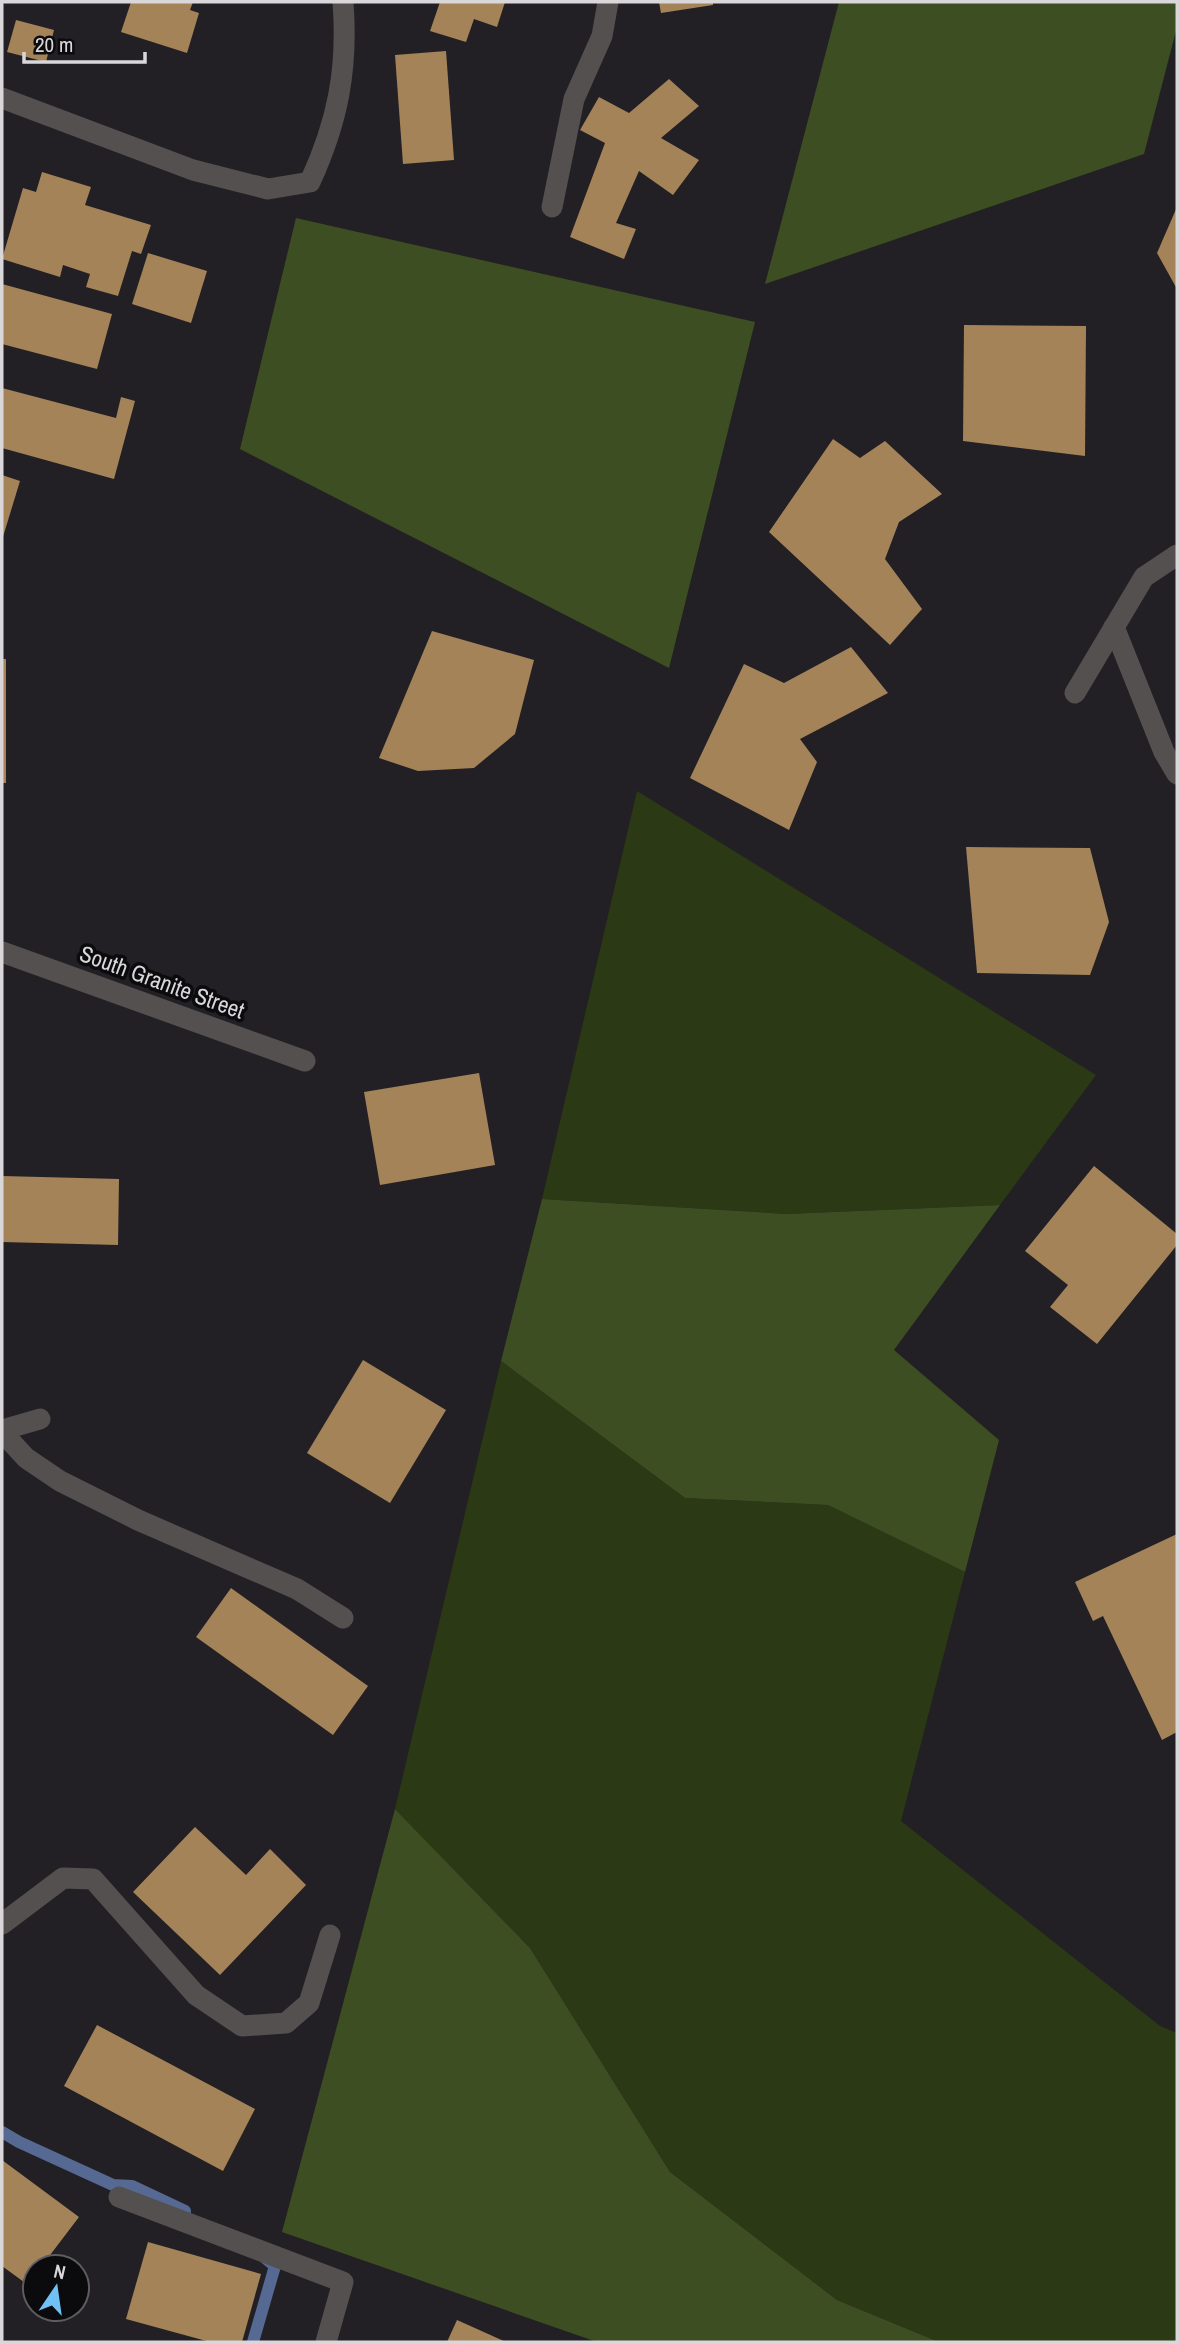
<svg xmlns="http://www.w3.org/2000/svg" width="1179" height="2344" font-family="'Archivo Narrow',sans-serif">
  <rect width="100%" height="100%" fill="#222024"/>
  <g fill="#2b3914">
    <path d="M637,791L1096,1075L1000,1205L787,1214L542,1199Z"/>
    <path d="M501,1361L685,1498L828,1505L965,1572L901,1821L1160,2026L1177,2033V2342H939L837,2300L670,2172L530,1948L395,1809Z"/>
  </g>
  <g fill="#3d4e22">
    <path d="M839,2H1177V27L1144,154L765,284Z"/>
    <path d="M296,218L755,322L669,668L240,449Z"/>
    <path d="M542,1199L787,1214L1000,1205L894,1350L999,1440L965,1572L828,1505L685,1498L501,1361Z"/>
    <path d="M395,1809L530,1948L670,2172L837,2300L939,2342H597L282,2232Z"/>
  </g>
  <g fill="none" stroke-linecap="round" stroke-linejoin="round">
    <g stroke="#556993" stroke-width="12">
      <path d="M2,2132L19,2142L113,2185L132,2186L185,2211"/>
      <path d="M253,2342L275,2266L264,2257"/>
    </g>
  </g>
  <g fill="#a48359">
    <path d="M131,2H193L190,10L199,13L187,53L121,32Z"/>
    <path d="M440,2H505L497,27L474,19L466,42L430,31Z"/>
    <path d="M659,2H713V5L661,13Z"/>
    <path d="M16,20L54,30L46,62L7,52Z"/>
    <path d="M446,51L454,160L403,164L395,55Z"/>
    <path d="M669,79L699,106L661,138L699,160L673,195L639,171L616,223L636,229L624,259L570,237L605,143L580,130L599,97L629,113Z"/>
    <path d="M42,172L91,187L85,205L151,225L141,254L132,251L118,296L86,287L90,274L63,265L60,277L2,259L23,188L36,192Z"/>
    <path d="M1177,207V289L1157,253Z"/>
    <path d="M148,253L207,271L191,323L132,304Z"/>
    <path d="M2,284L112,314L97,369L2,344Z"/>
    <path d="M964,325L1086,326L1085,456L963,441Z"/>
    <path d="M2,388L116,418L121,397L135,401L114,479L2,448Z"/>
    <path d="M833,439L860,458L885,441L942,494L899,522L885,559L922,609L890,645L769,532Z"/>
    <path d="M2,475L20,481L2,540Z"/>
    <path d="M432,631L534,660L515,734L474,768L418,771L379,758Z"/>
    <path d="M851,647L888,693L800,739L817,762L789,830L690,778L744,664L784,683Z"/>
    <rect x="2" y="659" width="4" height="124"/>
    <path d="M966,847L1090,848L1109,922L1090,975L977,973Z"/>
    <path d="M479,1073L495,1165L380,1185L364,1092Z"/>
    <path d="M1094,1166L1177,1234V1245L1097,1344L1050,1307L1068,1285L1025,1251Z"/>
    <path d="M2,1176L119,1179L118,1245L2,1242Z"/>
    <path d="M363,1360L446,1410L390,1503L307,1453Z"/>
    <path d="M1177,1534V1732L1162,1740L1103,1616L1093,1621L1075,1582Z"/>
    <path d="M231,1588L368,1686L333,1735L196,1637Z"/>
    <path d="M195,1827L246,1875L270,1849L306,1885L220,1975L133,1892Z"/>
    <path d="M97,2025L255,2109L223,2171L64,2086Z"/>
    <path d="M2,2160L79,2217L41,2267H35V2276L28,2285L2,2266Z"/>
    <path d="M148,2242L261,2274L242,2342H210L126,2319Z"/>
    <path d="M457,2320L506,2342H447Z"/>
  </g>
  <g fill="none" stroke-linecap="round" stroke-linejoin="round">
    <g stroke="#53504f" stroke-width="21">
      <path d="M2,98L193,170L268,189L310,182C338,121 348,69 343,2"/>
      <path d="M552,207L574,99L602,36L608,2"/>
      <path d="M1114,627L1164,752L1177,774"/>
      <path d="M1075,693L1144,577L1177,555"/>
      <path d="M2,952L305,1061"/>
      <path d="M2,1430L40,1419"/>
      <path d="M2,1432L26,1458L60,1481L138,1520L297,1589L343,1618"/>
      <path d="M2,1924L63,1878L93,1879L196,1995L242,2026L286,2023L309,2003L330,1935"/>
      <path d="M119,2197L343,2282L326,2342"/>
    </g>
  </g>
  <g text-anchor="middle" stroke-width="7" stroke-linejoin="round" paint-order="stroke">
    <g font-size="23" fill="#d9d7da" stroke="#0b0a0c">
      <text transform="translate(162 982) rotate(20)" y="8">South Granite Street</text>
    </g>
  </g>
  <rect width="1179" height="2344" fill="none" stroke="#d9d7da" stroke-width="7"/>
  <g transform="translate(56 2288) rotate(13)"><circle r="33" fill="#0b0a0c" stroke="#5d5c5e" stroke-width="2"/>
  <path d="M0-5L12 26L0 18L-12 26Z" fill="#70c2f4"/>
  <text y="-10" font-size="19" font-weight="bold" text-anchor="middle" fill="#d9d7da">N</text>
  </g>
  <path d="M24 52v10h121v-10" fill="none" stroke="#d9d7da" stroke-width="3.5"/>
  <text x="35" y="52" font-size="21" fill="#d9d7da" stroke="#0b0a0c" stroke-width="5" paint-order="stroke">20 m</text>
</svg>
